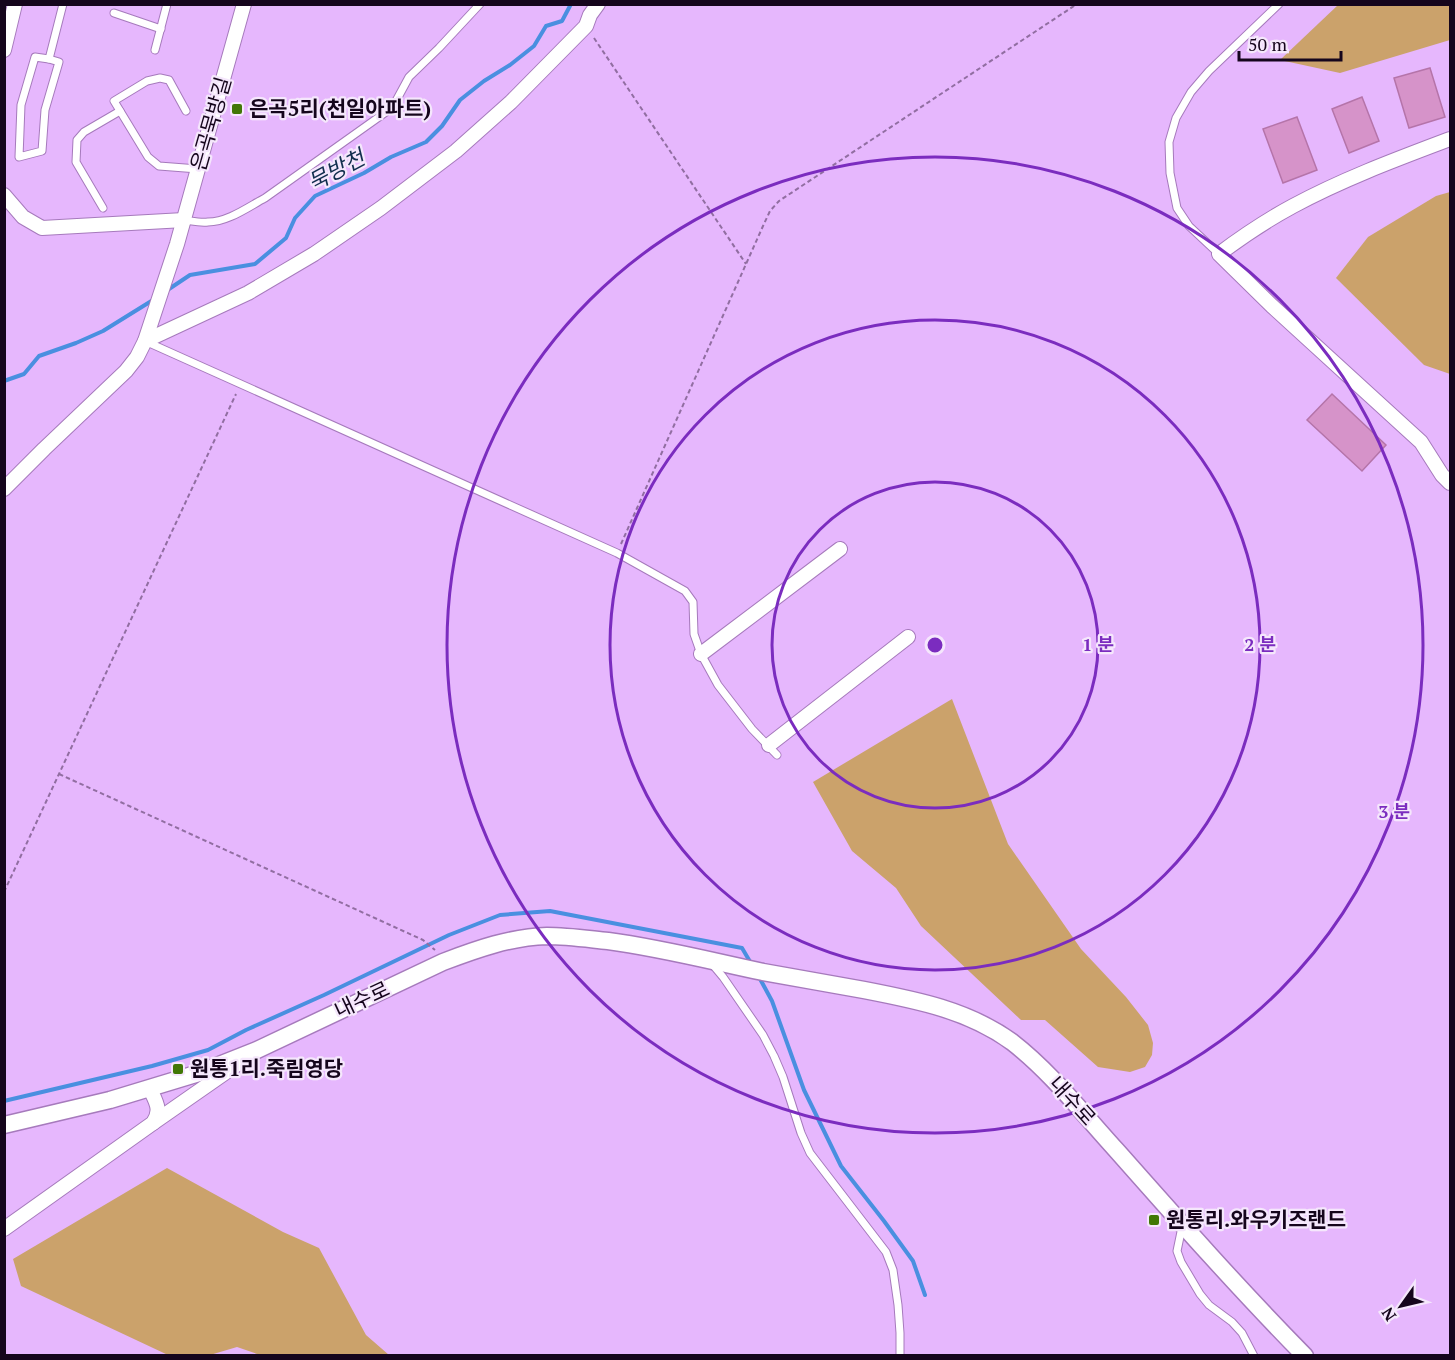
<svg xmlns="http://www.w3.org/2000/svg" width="1455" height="1360" font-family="'PT Serif','Noto Sans KR',serif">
  <rect width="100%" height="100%" fill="#e6b7fd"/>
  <g fill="#cba26b">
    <path d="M1338,5H1450V40L1340,73L1280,60Z"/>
    <path d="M1450,192V374L1424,365L1336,278L1368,237L1436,196Z"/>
    <path d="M952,699L1008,844L1081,949L1126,997L1148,1025L1153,1043L1152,1055L1145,1067L1130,1072L1098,1067L1045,1020H1021L921,926L896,888L852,851L813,782Z"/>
    <path d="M167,1168L283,1232L319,1248L366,1335L389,1355H260L237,1347L210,1355H168L21,1286L13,1259Z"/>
  </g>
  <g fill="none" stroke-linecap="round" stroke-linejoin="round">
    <g stroke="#4a8fe0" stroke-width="4">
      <path d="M166,291L190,275L255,264L286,238L295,218L315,196L364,173L391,157L426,142L442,126L460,100L484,81L510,65L534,46L546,26L562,21L571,4"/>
      <path d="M4,381L24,374L39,356L76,343L103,331L153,300"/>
      <path d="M759,977L772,1001L804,1090L841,1166L884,1221L913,1261L925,1295"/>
      <path d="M4,1101L152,1066L208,1050L246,1030L324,995L449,935L500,915L550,911L742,948L752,965"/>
    </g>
  </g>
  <g fill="#d693c9" stroke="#b574a9" stroke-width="1.5">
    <path d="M1430,68L1445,117L1409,128L1394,78Z"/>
    <path d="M1362,97L1379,141L1349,153L1332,109Z"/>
    <path d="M1297,117L1317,170L1283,183L1263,129Z"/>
    <path d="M1332,394L1386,445L1362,471L1307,420Z"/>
  </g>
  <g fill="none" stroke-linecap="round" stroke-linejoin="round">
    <g stroke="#a67abc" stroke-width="9">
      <g id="service">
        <path d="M114,13L161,29"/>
        <path d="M155,50L167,4"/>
        <path d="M35,57L49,59L59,62L45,110L42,151L19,157L21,105Z"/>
        <path d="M49,59L63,4"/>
        <path d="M186,111L169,80L160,78L147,81L114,101L148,157L159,166L198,169"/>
        <path d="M103,208L76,162L77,140L84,132L120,111"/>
        <path d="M184,220C192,221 200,223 208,222C228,222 248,207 265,198L386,112L396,101L409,77L439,48L480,4"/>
        <path d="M1219,254L1189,226L1177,208L1170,173L1169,142L1176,118L1191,92L1209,71L1279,4"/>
        <path d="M147,342L617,553L685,591L693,602L694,634L701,654L718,685L752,729L777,755"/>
        <path d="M713,965L723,977L763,1035L774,1056L783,1077L801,1133L810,1153L886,1252L893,1270L898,1305L900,1333V1356"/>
        <path d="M1182,1227L1177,1251L1181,1262L1200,1294L1209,1305L1232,1322L1242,1333L1254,1356"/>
      </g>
    </g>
    <g stroke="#a67abc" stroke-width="16">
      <g id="minor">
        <path d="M4,50L15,4"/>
        <path d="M1450,139C1397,159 1343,179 1293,206C1267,220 1243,236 1219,254L1272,306L1421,442L1442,475L1450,483"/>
        <path d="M4,195L23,217L42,228L184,220"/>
        <path d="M145,341L248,293L314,254L381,208L456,151L511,102L586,26L590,15L598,4"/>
        <path d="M4,489L44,449L126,371L137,357L145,341L177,244L244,4"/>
        <path d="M701,654L840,549"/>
        <path d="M769,745L908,637"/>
        <path d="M153,1123L242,1061"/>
        <path d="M4,1229L153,1123C162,1110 156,1102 150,1089"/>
      </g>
    </g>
    <g stroke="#a67abc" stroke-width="19">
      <path id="tertiary" d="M4,1125L110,1100L199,1073L257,1050L443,962C477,949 511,937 547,936C567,936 588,939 608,941C661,948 711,961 763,972C797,978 830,984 864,990C916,1000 968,1010 1012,1042C1052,1073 1084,1115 1118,1152C1179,1221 1240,1290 1305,1356"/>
    </g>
    <g stroke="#916ea1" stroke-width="2" stroke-dasharray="4.5 3" stroke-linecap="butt">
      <path d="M594,38L746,264"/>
      <path d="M621,544L763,226L770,211L779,201L1077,4"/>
      <path d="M59,774L423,940L435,950"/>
      <path d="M4,892L236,394"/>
    </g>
    <use href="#service" stroke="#fff" stroke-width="7"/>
    <use href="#minor" stroke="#fff" stroke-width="14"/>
    <use href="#tertiary" stroke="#fff" stroke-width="16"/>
  </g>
  <g fill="none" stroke="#7b2cbf" stroke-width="3">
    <circle cx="935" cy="645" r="163"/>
    <circle cx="935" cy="645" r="325"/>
    <circle cx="935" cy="645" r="488"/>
  </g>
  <g fill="#417706" stroke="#f5e7fc" stroke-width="2">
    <rect x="231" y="103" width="12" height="12" rx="3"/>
    <rect x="172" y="1063" width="12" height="12" rx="3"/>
    <rect x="1148" y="1214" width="12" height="12" rx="3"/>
  </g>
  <g text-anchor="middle" stroke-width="4.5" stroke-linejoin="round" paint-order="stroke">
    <g font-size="21" font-weight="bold" fill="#15051c" stroke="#f5e7fc" text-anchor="start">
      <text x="249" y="116">은곡5리(천일아파트)</text>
      <text x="190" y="1076">원통1리.죽림영당</text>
      <text x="1166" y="1227">원통리.와우키즈랜드</text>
    </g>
    <g font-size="21" fill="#15051c" stroke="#f5e7fc">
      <text transform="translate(211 124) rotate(-74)" y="7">은곡묵방길</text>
      <text transform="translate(362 1000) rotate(-25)" y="7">내수로</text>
      <text transform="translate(1072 1101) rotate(48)" y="7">내수로</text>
    </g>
    <g font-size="22" font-style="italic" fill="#122e4e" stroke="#f5e7fc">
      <text transform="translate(336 170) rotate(-28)" y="8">묵방천</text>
    </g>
  </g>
  <circle cx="935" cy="645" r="9" fill="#7b2cbf" stroke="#f5e7fc" stroke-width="3"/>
  <g font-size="18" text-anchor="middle" font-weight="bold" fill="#7b2cbf" stroke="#f5e7fc" stroke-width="4.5" stroke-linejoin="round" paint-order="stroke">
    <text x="1098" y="651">1 분</text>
    <text x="1260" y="651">2 분</text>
    <text x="1394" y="818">3 분</text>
  </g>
  <rect width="1455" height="1360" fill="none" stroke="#15051c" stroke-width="12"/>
  <g transform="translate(1401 1306) rotate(236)" stroke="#f5e7fc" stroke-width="4.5" paint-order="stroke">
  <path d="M0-4.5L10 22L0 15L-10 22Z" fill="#15051c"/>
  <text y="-9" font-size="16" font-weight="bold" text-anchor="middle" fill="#15051c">N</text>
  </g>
  <path d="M1239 51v9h102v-9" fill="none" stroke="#15051c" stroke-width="3"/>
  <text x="1248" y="51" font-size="18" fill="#15051c" stroke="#f5e7fc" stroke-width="4.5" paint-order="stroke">50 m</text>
</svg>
